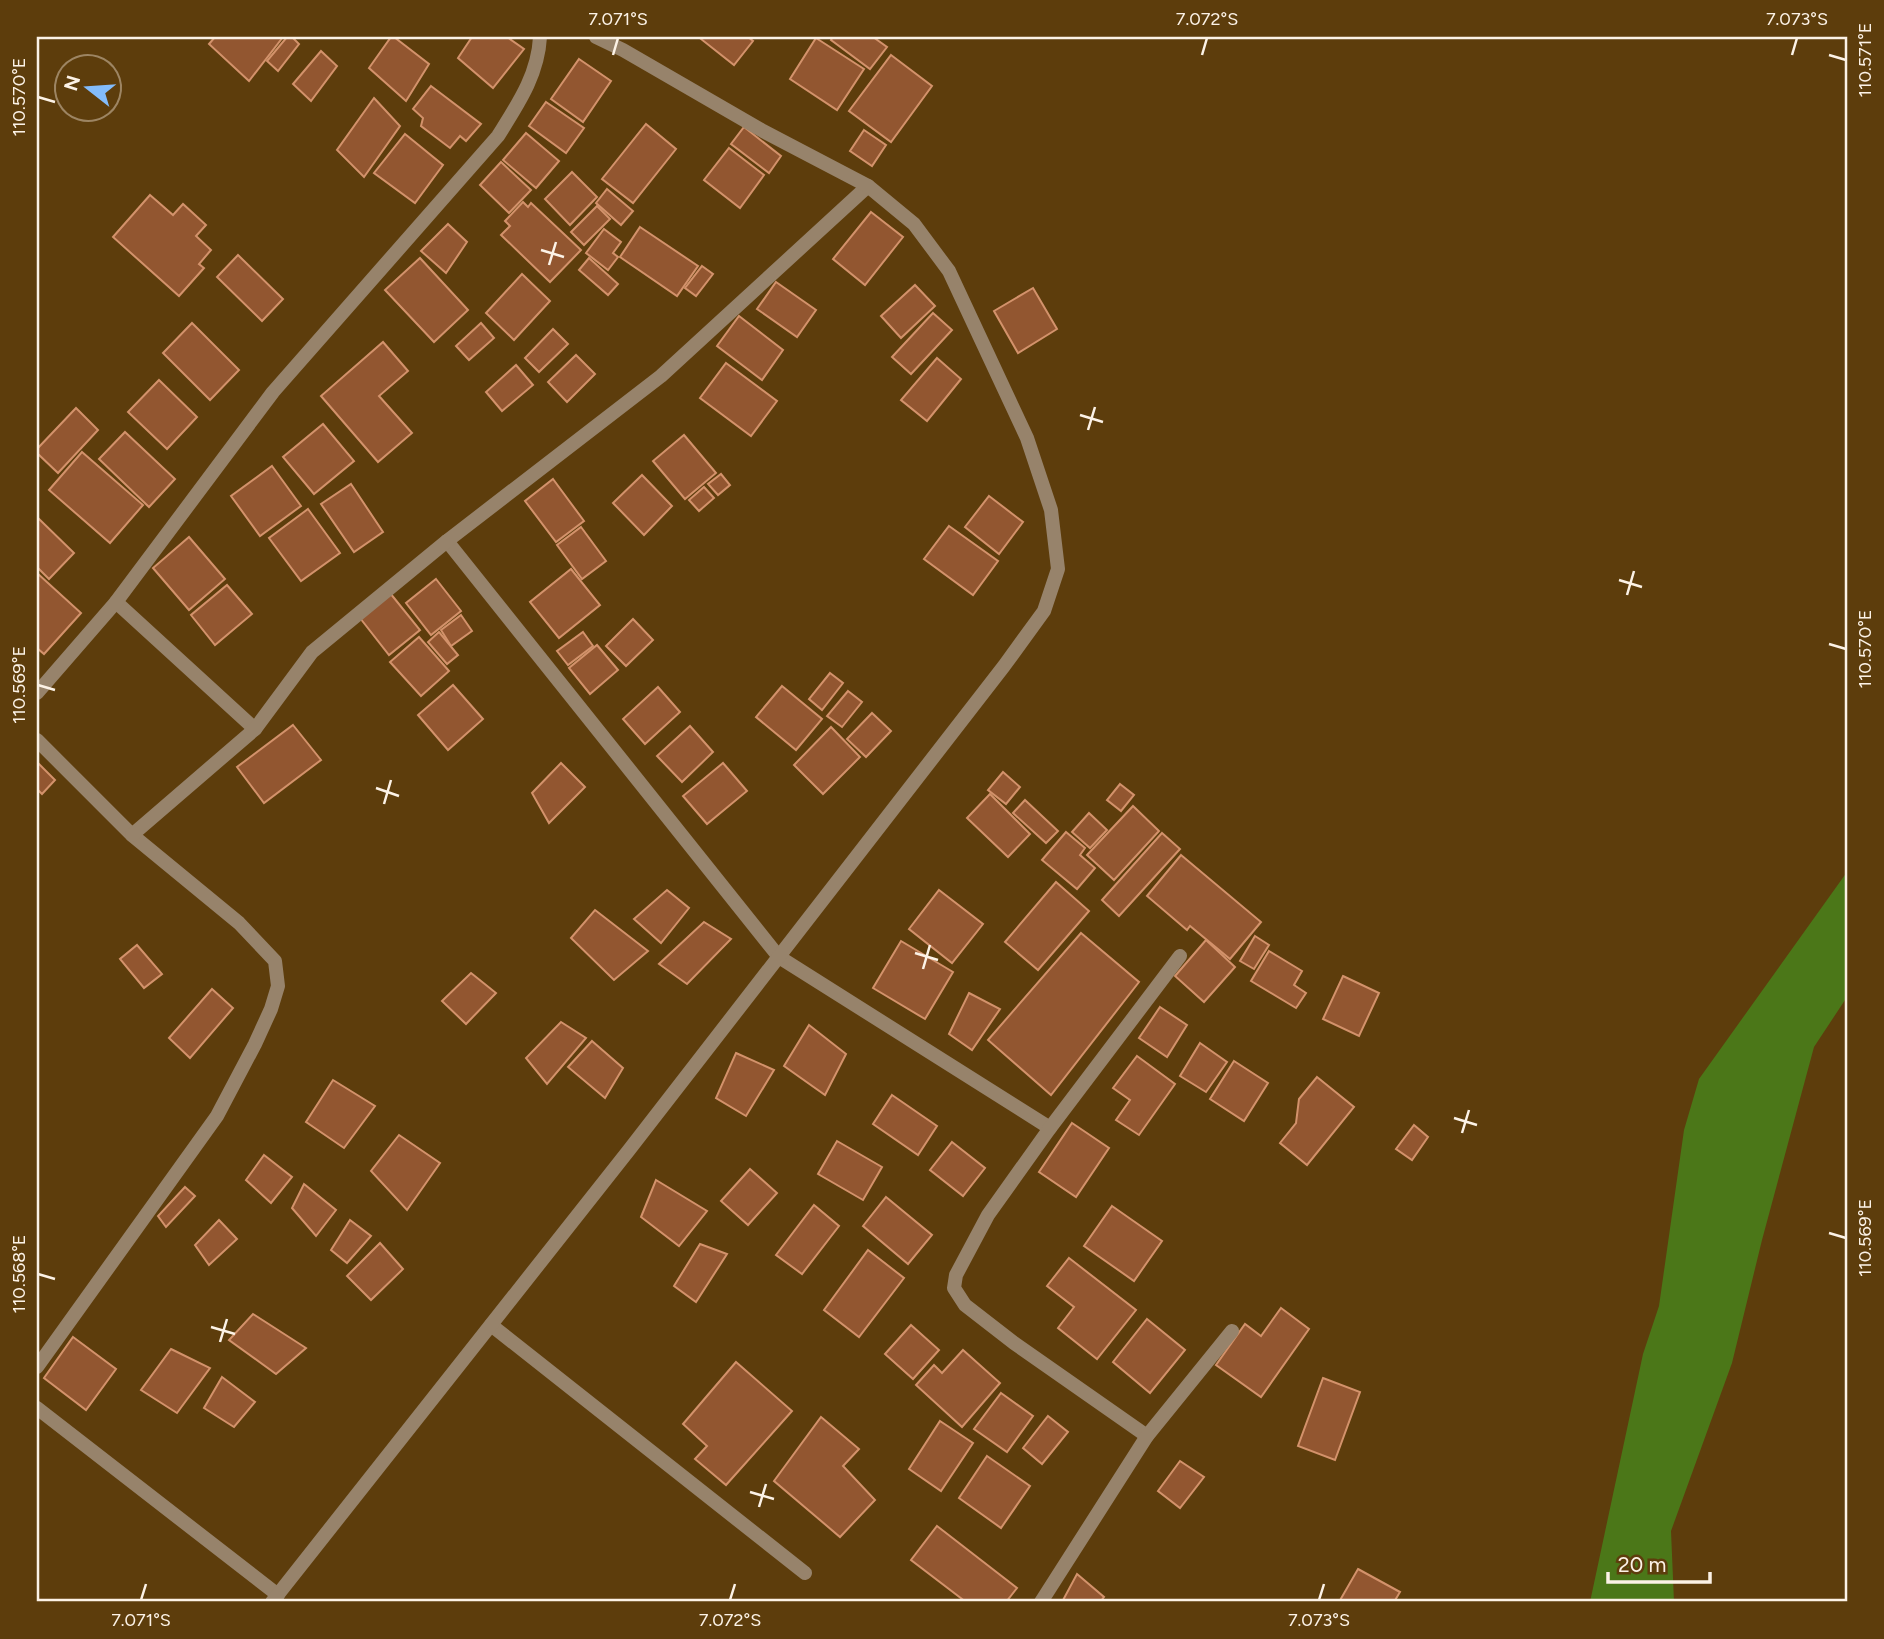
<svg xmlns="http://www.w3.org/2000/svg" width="1884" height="1639" font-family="Figtree,sans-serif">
  <rect width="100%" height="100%" fill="#5d3d0c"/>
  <path fill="#4b7718" d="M1847,872V997L1814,1047L1762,1240L1732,1363L1671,1531L1674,1602H1590L1643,1354L1659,1306L1684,1130L1699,1079Z"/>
  <g fill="#925630" stroke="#d3926b" stroke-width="2">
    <path d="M215,37H283L249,81L209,44Z"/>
    <path d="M287,37H292L299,44L278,71L267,61Z"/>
    <path d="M391,37H394L429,64L406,101L369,68Z"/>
    <path d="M472,37H507L524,49L493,88L458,58Z"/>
    <path d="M703,37H748L753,41L734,65L701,39Z"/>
    <path d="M833,37H873L887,47L870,69L831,40Z"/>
    <path d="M816,38L864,69L837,110L790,79Z"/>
    <path d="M321,51L337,66L311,101L293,84Z"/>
    <path d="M891,55L932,86L891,142L849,111Z"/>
    <path d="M579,59L611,81L583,122L551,99Z"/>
    <path d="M431,86L481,124L466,141L460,136L450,148L421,126L423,118L413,109Z"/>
    <path d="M374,98L400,126L364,177L337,150Z"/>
    <path d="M546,102L584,128L566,153L529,126Z"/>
    <path d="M646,124L676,149L633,203L602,179Z"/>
    <path d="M744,127L781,156L769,173L731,144Z"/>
    <path d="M864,130L886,145L872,166L850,151Z"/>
    <path d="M526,133L559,161L536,188L503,160Z"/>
    <path d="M405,134L443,165L415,203L374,173Z"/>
    <path d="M729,148L764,175L740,208L704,180Z"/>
    <path d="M501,162L531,190L509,213L480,185Z"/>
    <path d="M572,172L597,197L570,225L545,199Z"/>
    <path d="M607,189L633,211L621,225L596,203Z"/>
    <path d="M150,195L173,215L183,204L206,225L196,236L211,250L199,264L204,268L179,296L113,237Z"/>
    <path d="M523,202L528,207L531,203L581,250L550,282L501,235L510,226L505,221Z"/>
    <path d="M597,206L610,219L584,245L571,232Z"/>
    <path d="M871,212L903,237L865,285L833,259Z"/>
    <path d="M448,224L467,242L446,273L421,251Z"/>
    <path d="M640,227L698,266L677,296L620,257Z"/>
    <path d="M604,229L621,242L613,253L618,257L608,270L586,253Z"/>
    <path d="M238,255L283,299L262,321L217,277Z"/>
    <path d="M420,258L468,310L434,342L385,290Z"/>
    <path d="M589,258L618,284L608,295L579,270Z"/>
    <path d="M702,266L713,274L696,296L685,288Z"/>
    <path d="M522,274L550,301L514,340L486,313Z"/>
    <path d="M776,282L816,310L797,337L757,309Z"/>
    <path d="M915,285L935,306L901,338L881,316Z"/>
    <path d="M1033,288L1057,329L1018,353L994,311Z"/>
    <path d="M933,313L952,330L911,374L892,357Z"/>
    <path d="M739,316L783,350L762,380L717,346Z"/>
    <path d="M192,323L239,370L210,400L163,353Z"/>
    <path d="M481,323L494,338L469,360L456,346Z"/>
    <path d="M553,329L568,344L539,372L525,358Z"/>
    <path d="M383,342L408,371L379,396L412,433L378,462L321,396Z"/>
    <path d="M576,355L595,374L567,402L548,382Z"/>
    <path d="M937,358L961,379L927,421L901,400Z"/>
    <path d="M726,363L777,401L751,436L700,398Z"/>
    <path d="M516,365L533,385L502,411L486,392Z"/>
    <path d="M159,380L197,417L167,449L128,412Z"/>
    <path d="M76,408L98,430L58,473L37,453V449Z"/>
    <path d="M323,424L354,461L314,494L283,457Z"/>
    <path d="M125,432L175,479L149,507L99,459Z"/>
    <path d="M684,435L716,473L685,499L653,461Z"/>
    <path d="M82,452L143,505L110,543L49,490Z"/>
    <path d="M272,466L301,506L260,536L231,496Z"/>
    <path d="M721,474L730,485L718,495L708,484Z"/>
    <path d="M642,475L672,506L644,535L613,503Z"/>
    <path d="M553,479L584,521L556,542L525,501Z"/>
    <path d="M351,484L383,532L354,552L321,504Z"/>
    <path d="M704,487L714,498L699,511L689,500Z"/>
    <path d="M989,496L1023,522L999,554L965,527Z"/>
    <path d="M308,509L340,553L301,581L269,538Z"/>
    <path d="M37,517L74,553L49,579L37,567Z"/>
    <path d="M949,526L998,561L973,595L924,559Z"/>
    <path d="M581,527L606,561L582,579L557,545Z"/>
    <path d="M189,537L225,579L189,610L153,568Z"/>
    <path d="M571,569L600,605L559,638L530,602Z"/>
    <path d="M37,573L81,613L44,654L37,648Z"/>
    <path d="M436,579L461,611L431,635L406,603Z"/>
    <path d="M227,585L252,614L215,645L191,615Z"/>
    <path d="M390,593L420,630L389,655L360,618Z"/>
    <path d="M461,615L472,631L451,646L441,630Z"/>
    <path d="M633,619L653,640L626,666L606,646Z"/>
    <path d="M439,632L458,655L447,664L428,642Z"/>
    <path d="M583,632L593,646L568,665L557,651Z"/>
    <path d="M419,637L449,671L421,696L390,662Z"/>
    <path d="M597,645L618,670L590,694L569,668Z"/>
    <path d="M830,673L843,683L822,710L809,699Z"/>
    <path d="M453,685L483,719L448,750L418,715Z"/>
    <path d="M782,686L822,719L796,750L756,717Z"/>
    <path d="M658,687L680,712L645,744L623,719Z"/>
    <path d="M848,691L862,702L842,727L827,716Z"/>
    <path d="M872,713L891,731L866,757L847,739Z"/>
    <path d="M293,725L321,760L264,803L237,767Z"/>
    <path d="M690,726L713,752L682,782L657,756Z"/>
    <path d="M831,727L860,757L823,794L794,765Z"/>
    <path d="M37,762L55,780L42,794L37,789Z"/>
    <path d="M561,763L585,787L549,823L532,793Z"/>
    <path d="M723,763L747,791L707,824L683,796Z"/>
    <path d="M1003,772L1020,787L1006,804L988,790Z"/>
    <path d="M1120,784L1134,795L1121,811L1107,800Z"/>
    <path d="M990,794L1030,834L1008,857L967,818Z"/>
    <path d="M1025,800L1058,831L1046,843L1013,813Z"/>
    <path d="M1133,806L1159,831L1114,880L1087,855Z"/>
    <path d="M1089,813L1107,830L1090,848L1072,832Z"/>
    <path d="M1066,832L1085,848L1080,855L1095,868L1077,889L1042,860Z"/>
    <path d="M1162,833L1180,849L1119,916L1102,900Z"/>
    <path d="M1181,855L1261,922L1230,959L1190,926L1187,930L1147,896Z"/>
    <path d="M1056,882L1089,911L1038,970L1005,942Z"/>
    <path d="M667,890L689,908L661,943L634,919Z"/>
    <path d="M939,890L983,924L952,963L909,929Z"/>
    <path d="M595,910L648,951L614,980L571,938Z"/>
    <path d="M704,922L731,939L687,984L659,964Z"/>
    <path d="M1081,933L1139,982L1051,1095L988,1040Z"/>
    <path d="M1255,936L1269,945L1254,969L1240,961Z"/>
    <path d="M1206,940L1235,967L1204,1002L1175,976Z"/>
    <path d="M901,941L953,972L925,1019L873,988Z"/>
    <path d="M137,945L162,974L144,988L120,959Z"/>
    <path d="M1269,951L1302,971L1294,985L1306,993L1296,1008L1251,981Z"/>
    <path d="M471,973L496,993L466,1024L442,1001Z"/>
    <path d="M1343,976L1379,993L1359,1036L1323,1019Z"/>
    <path d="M212,989L233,1008L190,1058L169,1038Z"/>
    <path d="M969,993L1000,1009L972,1050L949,1034Z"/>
    <path d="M1160,1007L1187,1025L1167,1057L1139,1038Z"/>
    <path d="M561,1022L586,1038L547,1084L526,1058Z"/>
    <path d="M809,1025L846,1054L825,1095L784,1066Z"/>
    <path d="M592,1041L623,1068L605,1098L568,1067Z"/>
    <path d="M1200,1043L1227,1062L1206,1092L1180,1076Z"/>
    <path d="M736,1053L774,1070L746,1116L716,1098Z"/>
    <path d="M1137,1056L1175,1084L1139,1135L1116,1120L1130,1100L1113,1088Z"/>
    <path d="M1234,1061L1268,1083L1244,1121L1210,1099Z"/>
    <path d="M1317,1077L1354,1107L1307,1165L1280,1143L1296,1123L1299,1099Z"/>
    <path d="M333,1080L375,1106L344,1148L306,1122Z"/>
    <path d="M892,1095L937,1126L918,1155L873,1124Z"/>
    <path d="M1072,1123L1109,1148L1076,1197L1039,1172Z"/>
    <path d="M1414,1125L1428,1137L1412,1160L1396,1149Z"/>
    <path d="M399,1135L440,1163L407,1210L371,1171Z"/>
    <path d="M837,1141L882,1167L863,1200L818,1174Z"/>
    <path d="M952,1142L985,1168L963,1196L930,1170Z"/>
    <path d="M264,1155L292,1177L271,1203L246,1180Z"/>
    <path d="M750,1169L777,1193L748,1225L721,1201Z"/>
    <path d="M656,1180L707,1211L679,1246L641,1217Z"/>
    <path d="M304,1184L336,1210L316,1236L292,1208Z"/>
    <path d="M185,1187L195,1196L166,1227L158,1216Z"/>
    <path d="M886,1197L932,1235L908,1264L863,1226Z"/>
    <path d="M814,1205L839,1226L802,1274L776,1255Z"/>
    <path d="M1112,1206L1162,1241L1134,1281L1084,1246Z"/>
    <path d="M219,1220L237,1239L209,1265L195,1245Z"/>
    <path d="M350,1220L371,1236L347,1263L331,1250Z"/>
    <path d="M380,1243L403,1269L371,1300L347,1276Z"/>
    <path d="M700,1244L727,1254L696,1302L674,1286Z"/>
    <path d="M868,1250L904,1278L859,1337L824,1310Z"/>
    <path d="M1069,1258L1136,1310L1097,1359L1058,1328L1074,1307L1047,1286Z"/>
    <path d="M1281,1308L1309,1329L1261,1397L1216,1365L1245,1324L1261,1336Z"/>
    <path d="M253,1314L306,1348L276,1374L229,1340Z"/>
    <path d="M1147,1319L1185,1350L1150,1393L1113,1362Z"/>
    <path d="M911,1325L939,1350L913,1379L885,1354Z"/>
    <path d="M73,1337L116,1369L86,1410L44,1378Z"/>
    <path d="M171,1349L210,1368L177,1413L141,1390Z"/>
    <path d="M963,1350L1000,1383L962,1427L916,1385L934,1365L942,1373Z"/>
    <path d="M736,1362L792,1411L726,1485L695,1459L707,1446L683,1424Z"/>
    <path d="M222,1377L255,1402L234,1427L204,1408Z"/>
    <path d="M1323,1378L1360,1392L1335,1460L1298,1446Z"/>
    <path d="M1001,1393L1033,1416L1007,1452L974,1429Z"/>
    <path d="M1048,1416L1068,1432L1042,1464L1023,1448Z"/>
    <path d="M821,1417L859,1449L843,1466L875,1500L840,1537L774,1481Z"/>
    <path d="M940,1421L973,1443L941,1491L909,1469Z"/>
    <path d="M987,1456L1030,1486L1001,1528L959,1498Z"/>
    <path d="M1180,1461L1204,1477L1180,1508L1158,1491Z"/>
    <path d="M937,1526L1017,1588L1006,1602H966L911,1560Z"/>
    <path d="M1358,1569L1400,1592L1394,1602H1339Z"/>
    <path d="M1077,1574L1104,1597L1100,1602H1062Z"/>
  </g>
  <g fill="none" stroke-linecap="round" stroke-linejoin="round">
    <g stroke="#97836b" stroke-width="14">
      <path d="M447,541L779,957L1050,1128"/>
      <path d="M116,602L255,729"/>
      <path d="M37,693L116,602L273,392L498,136C518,104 538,75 540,37"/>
      <path d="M37,740L132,835L239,923L275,961L278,986L271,1009L255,1044L217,1116L37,1367"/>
      <path d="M132,835L255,729L312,652L447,541L661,376L868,186"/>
      <path d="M491,1325L805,1573"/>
      <path d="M37,1408L278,1595"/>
      <path d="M1147,1436L1014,1343L965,1305L954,1288L956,1275L988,1215L1050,1128L1180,956"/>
      <path d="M272,1602L629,1150L1004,666L1044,611L1058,569L1051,510L1027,438L949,271L914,224L868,186L763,131L623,50L596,37"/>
      <path d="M1041,1602L1147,1436L1232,1331"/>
    </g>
  </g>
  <path fill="none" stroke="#fcf2e6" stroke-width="2.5" d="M613,55L618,38M1202,55L1207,38M1792,55L1797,38M1829,55L1846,60M38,97L55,102M541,250L564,257M549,265L556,242M1080,415L1103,422M1088,430L1095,407M1619,580L1642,587M1627,595L1634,571M1829,644L1846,649M38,685L55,690M376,788L399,796M384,804L391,780M915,953L938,960M923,969L930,945M1454,1118L1477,1125M1462,1133L1469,1110M1829,1233L1846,1238M38,1274L55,1279M211,1327L235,1334M220,1342L227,1319M750,1492L774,1499M759,1507L766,1484M141,1600L146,1584M730,1600L735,1584M1319,1600L1324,1584"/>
  <rect width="1884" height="1639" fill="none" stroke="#5d3d0c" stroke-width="77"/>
  <g transform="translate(88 88) rotate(287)"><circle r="33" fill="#5d3d0c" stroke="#9d8563" stroke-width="2"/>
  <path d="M0-5L12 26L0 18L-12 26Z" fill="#83bcfb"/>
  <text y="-10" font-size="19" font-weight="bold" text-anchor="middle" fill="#fcf2e6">N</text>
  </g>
  <path d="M1608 1572v10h102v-10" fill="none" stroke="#fcf2e6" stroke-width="3.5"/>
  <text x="1618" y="1572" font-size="21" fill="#fcf2e6" stroke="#5d3d0c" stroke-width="5" paint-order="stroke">20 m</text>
  <rect x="38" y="38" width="1808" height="1562" fill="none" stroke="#fcf2e6" stroke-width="2.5"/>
  <g font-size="18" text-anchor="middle" fill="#fcf2e6">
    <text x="618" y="25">7.071°S</text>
    <text x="1207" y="25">7.072°S</text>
    <text x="1797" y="25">7.073°S</text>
    <text transform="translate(1865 60) rotate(-90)" y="6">110.571°E</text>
    <text transform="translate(19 97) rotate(-90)" y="6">110.570°E</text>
    <text transform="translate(1865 649) rotate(-90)" y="6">110.570°E</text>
    <text transform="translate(19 685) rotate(-90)" y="6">110.569°E</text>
    <text transform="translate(1865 1238) rotate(-90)" y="6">110.569°E</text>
    <text transform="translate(19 1274) rotate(-90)" y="6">110.568°E</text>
    <text x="141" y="1626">7.071°S</text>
    <text x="730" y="1626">7.072°S</text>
    <text x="1319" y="1626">7.073°S</text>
  </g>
</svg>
